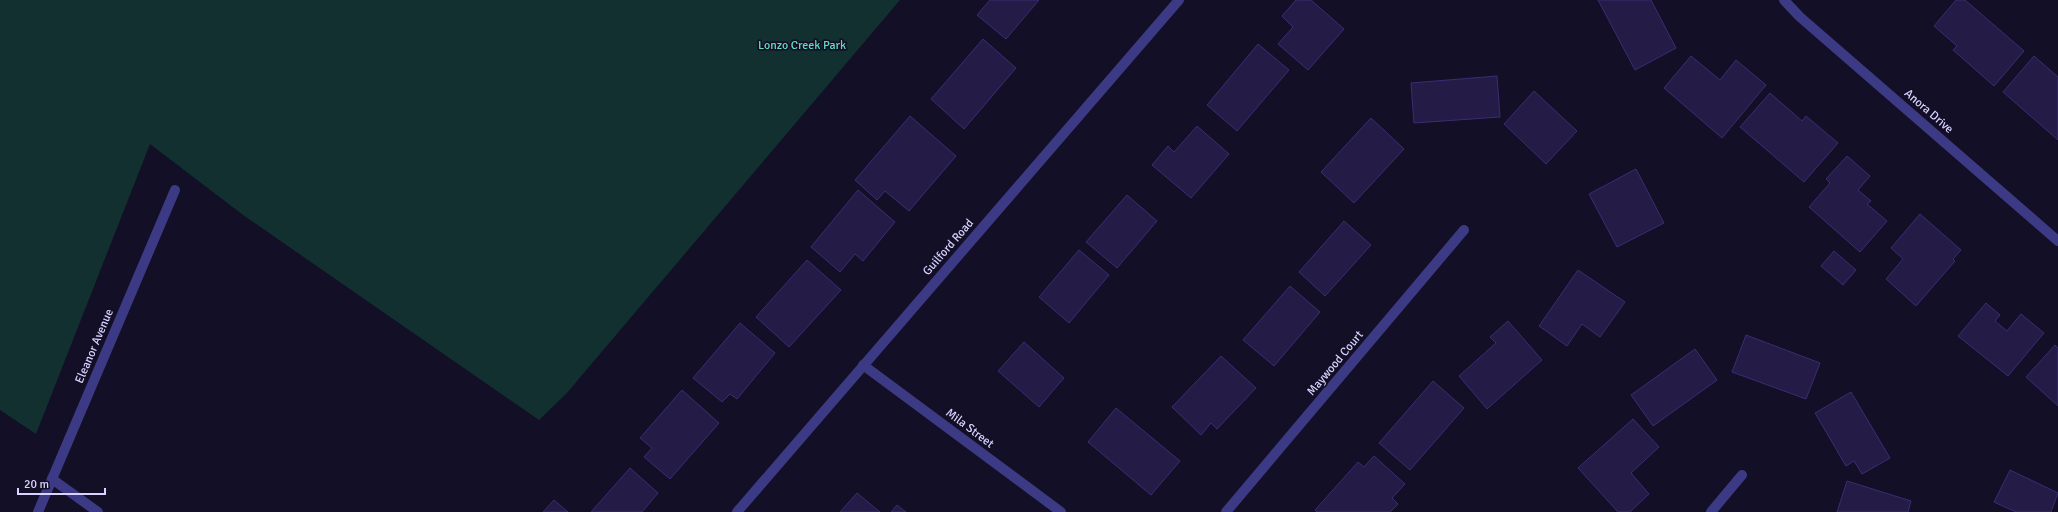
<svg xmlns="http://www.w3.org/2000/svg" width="2058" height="512" font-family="Signika,sans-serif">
  <rect width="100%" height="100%" fill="#130f26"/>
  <path fill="#12302f" d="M0,0H900L566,394L539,420L243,215L150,144L36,434L0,410Z"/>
  <g fill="#241b47" stroke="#3b2d73">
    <path d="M990,0H1039L1006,39L977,15Z"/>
    <path d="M1296,0H1311L1344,29L1308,70L1278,44L1293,27L1282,16Z"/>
    <path d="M1598,0H1651L1676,48L1635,70Z"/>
    <path d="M1956,0H1965L2024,51L1994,86L1953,50L1957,46L1934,26Z"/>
    <path d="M983,39L1016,68L964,129L931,99Z"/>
    <path d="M1258,44L1289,70L1237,131L1207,105Z"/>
    <path d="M1691,56L1720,80L1736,60L1766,85L1722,138L1664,88Z"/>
    <path d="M2034,56L2058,77V140L2003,92Z"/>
    <path d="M1497,76L1500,117L1414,123L1411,83Z"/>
    <path d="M1534,91L1577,131L1546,164L1504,124Z"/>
    <path d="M1770,93L1802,121L1806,116L1838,143L1804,182L1740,127Z"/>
    <path d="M910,116L956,156L909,211L885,191L877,200L855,180Z"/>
    <path d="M1371,118L1404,149L1354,203L1321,172Z"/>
    <path d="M1197,126L1229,154L1191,198L1152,165L1168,146L1174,152Z"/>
    <path d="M1847,156L1870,176L1858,190L1871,201L1867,204L1887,221L1860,252L1809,207L1830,183L1826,179Z"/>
    <path d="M1636,169L1664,223L1617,247L1589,194Z"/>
    <path d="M858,190L895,222L863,261L855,254L840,272L811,247Z"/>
    <path d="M1127,195L1157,221L1117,268L1086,242Z"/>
    <path d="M1920,214L1961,250L1953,259L1955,261L1916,306L1886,279L1903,259L1891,248Z"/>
    <path d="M1344,221L1371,245L1325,296L1299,272Z"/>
    <path d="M1079,250L1109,275L1069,323L1039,297Z"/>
    <path d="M1834,251L1856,270L1843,285L1821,266Z"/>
    <path d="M807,260L841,290L789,347L756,317Z"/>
    <path d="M1578,270L1625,302L1600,337L1582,324L1567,346L1539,326Z"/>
    <path d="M1290,286L1320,312L1274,366L1243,340Z"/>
    <path d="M1986,303L2000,315L1995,321L2007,331L2021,314L2044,333L2008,376L1958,336Z"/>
    <path d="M1508,321L1542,360L1487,409L1459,376L1496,343L1490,337Z"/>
    <path d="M740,323L775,353L737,399L730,394L722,402L693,378Z"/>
    <path d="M1746,335L1820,363L1806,399L1732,372Z"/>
    <path d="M1024,342L1064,378L1039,407L998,371Z"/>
    <path d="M2055,345L2058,348V406L2026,377Z"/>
    <path d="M1695,349L1717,380L1653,426L1631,395Z"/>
    <path d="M1221,356L1256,388L1217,429L1211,423L1201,435L1172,407Z"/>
    <path d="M1433,381L1464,408L1410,470L1379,443Z"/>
    <path d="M682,390L719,423L670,479L644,457L652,448L640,438Z"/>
    <path d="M1851,392L1890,458L1862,474L1854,461L1846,466L1815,413Z"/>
    <path d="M1116,408L1180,461L1151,495L1088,442Z"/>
    <path d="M1633,419L1659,447L1631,473L1649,494L1630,512H1618L1578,468Z"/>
    <path d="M1374,456L1405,484L1392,498L1398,504L1390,512H1317L1315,510L1358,462L1364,467Z"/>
    <path d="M630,468L658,493L642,512H591Z"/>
    <path d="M2010,470L2058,493L2051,512H2016L1994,502Z"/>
    <path d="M1847,481L1911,501L1908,512H1837Z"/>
    <path d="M857,493L880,512H840Z"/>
    <path d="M554,500L568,512H543Z"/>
    <path d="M897,505L906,512H891Z"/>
  </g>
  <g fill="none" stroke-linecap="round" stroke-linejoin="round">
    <g stroke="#3d3a85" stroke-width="10">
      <path d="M1784,0L1800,17L2058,241"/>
      <path d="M863,365L1061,512"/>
      <path d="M52,479L98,512"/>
      <path d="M38,512L175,190"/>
      <path d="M737,512L1179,0"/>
      <path d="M1226,512L1464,230"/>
      <path d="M1711,512L1742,475"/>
    </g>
  </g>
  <g text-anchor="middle" stroke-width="3.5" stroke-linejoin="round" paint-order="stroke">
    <g font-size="12" fill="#5fe0c0" stroke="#130f26">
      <text x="802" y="49">Lonzo Creek Park</text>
    </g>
    <g font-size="12" fill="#d9d4ff" stroke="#130f26">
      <text transform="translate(1929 111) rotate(41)" y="4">Anora Drive</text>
      <text transform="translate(948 247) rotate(-49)" y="4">Guilford Road</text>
      <text transform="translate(94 346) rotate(-67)" y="4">Eleanor Avenue</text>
      <text transform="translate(1335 363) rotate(-50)" y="4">Maywood Court</text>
      <text transform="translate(970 428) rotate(37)" y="4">Mila Street</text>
    </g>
  </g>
  <path d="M18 488v6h87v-6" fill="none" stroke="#d9d4ff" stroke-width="2"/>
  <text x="24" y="488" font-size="12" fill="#d9d4ff" stroke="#130f26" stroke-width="3" paint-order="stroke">20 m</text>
</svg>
